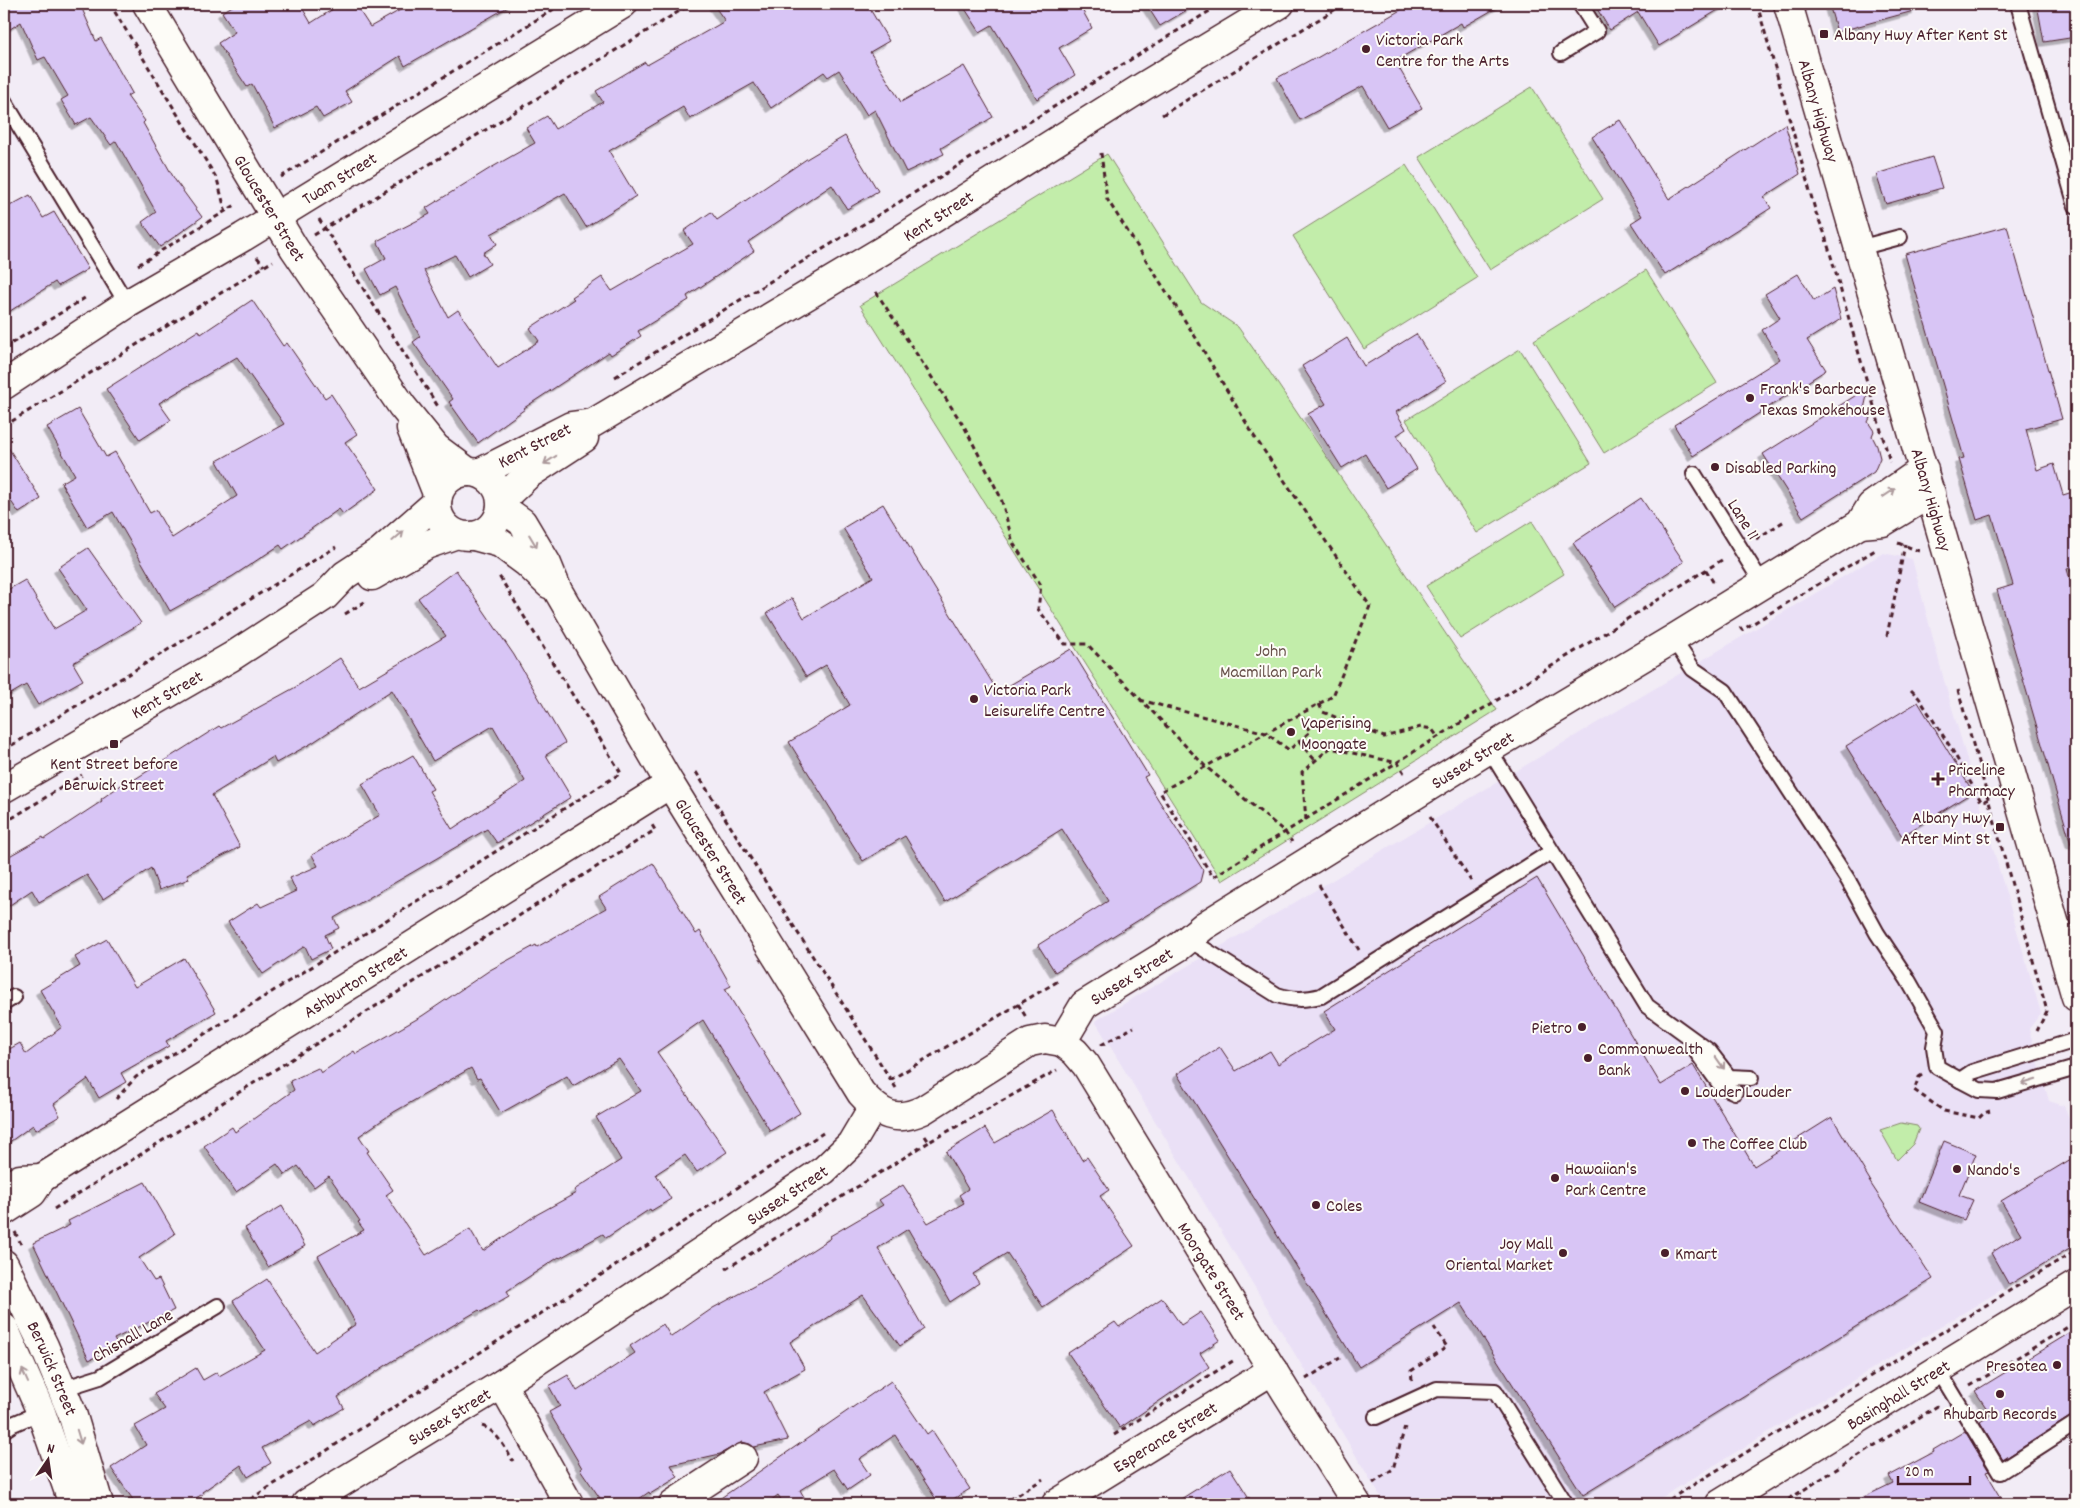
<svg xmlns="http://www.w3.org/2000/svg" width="2080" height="1508" font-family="Dekko,sans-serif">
  <defs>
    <filter id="shadow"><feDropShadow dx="-4.5" dy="4.5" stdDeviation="0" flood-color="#0004"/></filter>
  </defs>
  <rect width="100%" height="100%" fill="#f2ecf6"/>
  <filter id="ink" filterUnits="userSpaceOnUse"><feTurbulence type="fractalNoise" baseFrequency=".02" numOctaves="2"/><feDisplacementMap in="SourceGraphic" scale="10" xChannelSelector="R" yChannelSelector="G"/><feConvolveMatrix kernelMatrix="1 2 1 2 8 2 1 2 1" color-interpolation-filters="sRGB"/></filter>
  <g filter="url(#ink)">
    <path fill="#eae0f6" d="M1883,553L1912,559L1945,684L2041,1013L2029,1029L2049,1101L2064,1106L2076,1134V1244L1651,1504H1385L1095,1021Z"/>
    <g fill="#c2edaa" stroke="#86866a">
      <path d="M1532,87L1603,199L1490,270L1419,157Z"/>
      <path d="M1107,154L1201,302L1238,327L1267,368L1497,710L1222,881L860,305Z"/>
      <path d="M1406,165L1477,278L1364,349L1293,236Z"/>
      <path d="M1646,270L1717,383L1604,453L1534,340Z"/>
      <path d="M1520,349L1591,463L1477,533L1406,420Z"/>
      <path d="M1532,521L1564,574L1460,639L1426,586Z"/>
      <path d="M1901,1123L1917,1126L1919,1129L1913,1144L1897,1160L1880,1130Z"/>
    </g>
    <g fill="#d8c5f5" stroke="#4a1f2b" fill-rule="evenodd" filter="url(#shadow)">
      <path d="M4,4H80L96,41L101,38L132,93L127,96L145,121L143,123L175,180L202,217L160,247L142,222L156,212L116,141L111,145L91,117L76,125L61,100L68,96L45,57L38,60L21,22L4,33Z"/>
      <path d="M236,4H300L311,23L341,4H355L370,27L411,4H513L405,66L400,56L345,91L352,102L323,118L316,107L275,128L252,84L247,87L218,43L235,32L222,12Z"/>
      <path d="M713,4H867L889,41L870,52L901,102L964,66L993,117L941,148L944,154L906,172L875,110L867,115L839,70L828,77L824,72L771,108L754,83L690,119L683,107L609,151L636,196L586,227L565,193L491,234L497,244L483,253L490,264L468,277L455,255L424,270L448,317L458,310L498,368L539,341L530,328L574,299L572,297L602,277L612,291L693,244L684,231L711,212L717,220L808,158L845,136L878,191L847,209L832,185L748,242L754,251L687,296L689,300L638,331L641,336L611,355L609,352L524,408L525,409L478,443L449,402L453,399L413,342L420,337L395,287L380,295L366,269L386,258L377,241L430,214L426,208L489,169L535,143L526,128L547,116L555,129L603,102L596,91L645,62L647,65L725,21Z"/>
      <path d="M962,4H1079L1092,28L1059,48L1075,75L1037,99L992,25L980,32Z"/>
      <path d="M1146,4H1197L1160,26Z"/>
      <path d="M1411,4H1503L1463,27L1461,23L1395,61L1422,108L1387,127L1363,86L1300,120L1277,78L1314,58L1315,59Z"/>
      <path d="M1594,4H1728L1659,46L1638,12L1610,30Z"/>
      <path d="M1829,4H1916L1917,10L1837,32Z"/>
      <path d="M2037,4H2076V37L2044,42Z"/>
      <path d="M1620,120L1669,199L1785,124L1800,174L1764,197L1771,208L1665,275L1631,223L1642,216L1592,137Z"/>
      <path d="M1932,157L1942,188L1886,204L1876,174Z"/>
      <path d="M30,195L43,218L54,212L88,269L58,286L55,282L4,315V209Z"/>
      <path d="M2007,226L2062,419L2026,429L2037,470L2054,464L2063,495L2076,491V567L2067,569L2076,600V844H2071L1997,590L2013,585L1992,515L1977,520L1959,459L1964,458L1905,254Z"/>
      <path d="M1798,274L1814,301L1833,289L1841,319L1807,340L1826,370L1693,456L1674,425L1780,359L1762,330L1780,318L1765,294Z"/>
      <path d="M252,300L283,346L287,343L325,398L331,394L357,434L345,442L378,489L343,514L339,509L283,549L280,545L233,576L170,611L113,512L87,527L61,483L75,475L47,427L78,409L106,457L115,452L150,513L156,510L172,538L237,496L217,461L284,424L237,357L159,403L171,420L140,440L106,389L199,330L201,334Z"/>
      <path d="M1416,334L1446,381L1396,412L1406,429L1397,435L1417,469L1386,488L1365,454L1342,468L1308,414L1326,404L1302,366L1347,338L1364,366Z"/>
      <path d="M1869,387L1864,409L1870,418L1868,422L1874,431L1872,436L1877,446L1880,458L1874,472L1803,517L1763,454Z"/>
      <path d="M4,441L41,499L19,513L4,491Z"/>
      <path d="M1641,498L1684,562L1615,607L1573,543Z"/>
      <path d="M883,504L998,692L1071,649L1148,775L1144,777L1203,870L1200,882L1055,972L1038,945L1108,901L1062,829L945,902L905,836L863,861L789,742L850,705L826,665L806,677L767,613L792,598L804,618L873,577L843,528Z"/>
      <path d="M88,548L141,623L73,663L83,680L38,705L26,685L4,698V592L25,580L54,629L87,610L58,568Z"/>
      <path d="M456,570L514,655L565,743L546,755L571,797L497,843L487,829L334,918L339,928L325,935L331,949L311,959L305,946L263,974L228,922L258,903L261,907L296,891L290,878L318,866L312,855L380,815L362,784L413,755L433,789L429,791L452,829L525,781L493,726L433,761L392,690L312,743L276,763L273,757L212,795L240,847L187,874L189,879L159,890L151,868L103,899L87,875L39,902L32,890L4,909V859L43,837L44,839L102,801L101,799L130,779L132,781L219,726L221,728L294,688L340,658L359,687L446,636L418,598Z"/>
      <path d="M1918,702L1973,792L1902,836L1846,746Z"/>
      <path d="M653,863L696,934L700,931L731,986L725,989L800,1113L770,1131L703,1020L657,1052L727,1152L697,1172L685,1155L656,1174L671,1199L651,1211L650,1209L606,1238L603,1234L560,1258L559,1257L507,1291L509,1296L481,1312L479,1310L391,1362L338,1397L344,1408L314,1426L311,1421L262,1448L271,1463L248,1477L241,1465L202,1492L203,1494L185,1504H136L111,1468L146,1445L135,1426L165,1409L154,1394L196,1368L203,1380L217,1372L219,1376L265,1350L233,1301L267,1279L315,1352L356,1324L318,1256L364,1230L358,1222L360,1221L329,1176L314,1187L298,1166L285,1175L277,1164L236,1192L204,1146L232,1127L235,1132L294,1090L290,1081L318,1068L321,1073L354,1051L356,1054L422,1016L490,970L536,945L537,947L606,908L599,897ZM619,1059L641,1091L596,1117L621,1160L574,1190L576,1193L536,1215L483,1251L470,1229L426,1255L386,1195L393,1190L367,1152L369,1151L359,1136L394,1112L471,1068L477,1079L480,1078L501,1113L567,1076L573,1086Z"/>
      <path d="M1537,878L1661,1085L1693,1065L1754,1166L1832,1117L1871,1182L1869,1181L1933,1279L1583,1495L1461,1303L1359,1367L1177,1074L1220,1047L1236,1071L1270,1051L1278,1064L1335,1029L1324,1011Z"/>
      <path d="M107,939L135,987L184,958L216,1012L166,1041L169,1046L121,1073L126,1082L99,1098L88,1079L54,1104L60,1116L36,1130L33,1125L4,1146V1052L20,1043L26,1054L62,1027L40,990L80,966L75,957Z"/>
      <path d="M1053,1110L1082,1160L1087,1157L1109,1190L1100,1196L1134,1246L1043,1307L1007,1253L973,1274L979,1283L950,1302L908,1229L878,1248L924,1329L900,1346L863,1295L790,1342L805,1369L764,1392L788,1440L754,1447L750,1444L742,1442L720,1454L671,1465L678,1477L650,1494L649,1492L632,1504H604L580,1469L582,1468L549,1412L560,1406L549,1386L568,1375L577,1391L635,1353L630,1346L663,1324L671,1337L713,1308L769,1278L831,1238L830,1236L883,1205L879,1200L903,1185L928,1223L964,1203L959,1195L968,1189L946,1152L985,1128L995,1143Z"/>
      <path d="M1944,1141L1976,1154L1959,1195L1973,1200L1964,1220L1919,1202Z"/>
      <path d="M2076,1156V1244L2009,1285L1991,1253L2021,1234L2001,1201Z"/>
      <path d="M145,1182L175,1234L139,1258L154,1281L159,1279L174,1310L114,1339L118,1346L89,1360L33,1243L70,1225L68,1221Z"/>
      <path d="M282,1206L305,1246L268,1267L245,1228Z"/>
      <path d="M1162,1298L1181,1325L1201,1312L1220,1340L1200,1353L1209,1367L1120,1428L1068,1353L1115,1322L1119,1327Z"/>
      <path d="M2076,1329V1414L2071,1416L2003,1460L1980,1422L1991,1415L1975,1391Z"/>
      <path d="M891,1381L927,1434L932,1430L970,1489L945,1504H939L895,1435L859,1459L870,1475L848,1490L834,1469L800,1490L808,1504H784L778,1495L766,1504H712Z"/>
      <path d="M1965,1431L1989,1471L1986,1472L2001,1497L1988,1504H1849L1893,1483L1889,1476L1934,1452L1933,1450Z"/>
      <path d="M1230,1468L1253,1504H1173Z"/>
    </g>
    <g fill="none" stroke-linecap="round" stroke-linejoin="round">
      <g stroke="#4a1f2b" stroke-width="18">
        <g id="service">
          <path d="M2018,4L2076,206"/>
          <path d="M1561,53L1597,31L1580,4"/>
          <path d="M4,101L127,304"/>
          <path d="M1859,248L1900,237"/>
          <path d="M1694,474L1762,583"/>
          <path d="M1673,639L1693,669L1725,691L1848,880L1877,933L1908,980L1937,1031L1934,1047L1937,1067L1960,1080"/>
          <path d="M1489,749L1647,1006L1709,1051L1729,1077L1751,1078"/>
          <path d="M1188,939L1277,995C1293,1000 1305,1000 1321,996L1551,852"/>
          <path d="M4,1003L14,997"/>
          <path d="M2076,1040L1972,1072L1960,1080L1979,1090L1997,1091L2076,1068"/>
          <path d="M1692,1042L1695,1050L1721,1086L1735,1092"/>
          <path d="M1939,1371L2000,1472L2076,1423"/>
          <path d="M62,1389L100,1377L218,1306"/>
          <path d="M1376,1417L1437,1389L1495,1391L1566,1504"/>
          <path d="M4,1430L13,1424L41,1412"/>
        </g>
      </g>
      <g stroke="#4a1f2b" stroke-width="31">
        <g id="minor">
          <path id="s1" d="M147,4L294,248L402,406L436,448L468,472"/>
          <path id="s2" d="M4,385L127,304L243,237L623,4"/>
          <path d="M411,428L438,496"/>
          <path d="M1860,524L1883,522L1931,493"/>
          <path d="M4,1188L20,1179L42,1178"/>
          <path id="s3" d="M4,1211L32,1193L42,1178L670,784"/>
          <path d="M502,1384L569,1504"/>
          <path id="s4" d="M306,1504L502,1384L824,1170L851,1144L873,1107"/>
          <path d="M673,1504L743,1458"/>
          <path id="s5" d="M1056,1504L1273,1370"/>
          <path id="s6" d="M1357,1504L1286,1392L1086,1065L1075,1052L1062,1042L1084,1005L1180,946L1204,926L1489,749L1673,639L1860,524L1871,506L1924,469"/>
        </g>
      </g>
      <g stroke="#4a1f2b" stroke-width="31">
        <g id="tertiary">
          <path id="s7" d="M501,507L522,522L547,564L558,591L670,784L861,1093C881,1115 895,1123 923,1110L1030,1042L1045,1039L1062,1042"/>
          <path d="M474,536L500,543L527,563L549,584"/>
          <path id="s8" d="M1720,1504L2076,1285"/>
        </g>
      </g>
      <g stroke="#4a1f2b" stroke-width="31">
        <g id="secondary">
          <path id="s9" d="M1788,4L2076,997"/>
          <circle cx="469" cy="504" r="32"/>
          <path id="s10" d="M479,473L571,426L593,423L885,249L1144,86L1280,4"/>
          <path d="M501,500L529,474L584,438"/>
          <path d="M372,576L426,545L457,534"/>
          <path id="s11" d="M4,788L231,657L325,596L345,575L380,552L437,502"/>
        </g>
      </g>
      <g stroke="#4a1f2b" stroke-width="31">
        <g id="primary">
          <path id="s12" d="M4,1264L44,1346L72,1413L99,1504"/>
          <path d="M4,1328L41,1412L73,1504"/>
        </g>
      </g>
      <g stroke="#4a1f2b" stroke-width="3" stroke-dasharray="5 4" stroke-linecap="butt">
        <path d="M110,4L217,179L226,213"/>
        <path d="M1757,4L1816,213L1824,232L1890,462"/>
        <path d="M1162,115L1344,4"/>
        <path d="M1101,153L1107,199L1196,338L1254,436L1370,606L1333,696L1160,792L1213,877L1725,558"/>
        <path d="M281,177L562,4"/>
        <path d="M319,219L439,408"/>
        <path d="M314,235L691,4"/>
        <path d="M257,257L264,266"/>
        <path d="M138,265L237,204"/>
        <path d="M876,292L965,428L1001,498L1013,543L1041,585L1038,609L1065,644H1087L1205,766L1285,832L1292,842"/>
        <path d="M4,348L88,296"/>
        <path d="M615,377L1221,4"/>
        <path d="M4,426L273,261"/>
        <path d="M1756,539L1786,520"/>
        <path d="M1898,543L1919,551"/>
        <path d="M1706,570L1715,585"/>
        <path d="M345,614L368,600"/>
        <path d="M1740,627L1742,630L1877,549"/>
        <path d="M1887,636L1905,544"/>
        <path d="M1911,690L1919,698L1951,748L1981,801L1988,800"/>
        <path d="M1958,690L2047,1011L2037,1031"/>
        <path d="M1140,700L1266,733L1289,750L1310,732L1301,714"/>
        <path d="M1319,704L1323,712L1384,737L1421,727L1432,729L1438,737"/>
        <path d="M1299,742L1315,760"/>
        <path d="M4,750L336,547"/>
        <path d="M696,772L896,1088"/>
        <path d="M1430,817L1471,881"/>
        <path d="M1306,820L1302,772L1330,748L1398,763L1404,773"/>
        <path d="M4,823L82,775"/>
        <path d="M1319,885L1359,950"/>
        <path d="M1018,1004L1026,1017"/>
        <path d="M1101,1045L1134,1027"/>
        <path d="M1922,1075L1919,1077L1914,1090L1944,1111L1979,1118L1984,1113L1990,1111"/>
        <path d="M890,1080L1060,980"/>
        <path d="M116,1099L136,1077L621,773L499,576"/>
        <path d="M925,1136L929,1142L1057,1070"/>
        <path d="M54,1209L655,830L652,825"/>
        <path d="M15,1232L21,1244"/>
        <path d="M726,1269L929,1142"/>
        <path d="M1306,1379L1340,1358"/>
        <path d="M1412,1380L1411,1371L1447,1347L1434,1327"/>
        <path d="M1970,1386L2076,1322"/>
        <path d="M482,1426C497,1431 505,1448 513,1461"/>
        <path d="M1114,1435L1236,1359"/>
        <path d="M1373,1483L1393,1469L1405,1427L1408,1425"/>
        <path d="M243,1504L823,1133"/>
        <path d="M1003,1504L1043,1479"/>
        <path d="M1662,1504L2076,1250"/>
        <path d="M1781,1504L1939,1405"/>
      </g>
      <use href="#service" stroke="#fdfcf7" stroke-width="14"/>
      <use href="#minor" stroke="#fdfcf7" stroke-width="28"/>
      <use href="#tertiary" stroke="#fdfcf7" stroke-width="28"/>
      <use href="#secondary" stroke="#fdfcf7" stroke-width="28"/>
      <use href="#primary" stroke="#fdfcf7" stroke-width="28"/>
    </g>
    <defs><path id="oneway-shaft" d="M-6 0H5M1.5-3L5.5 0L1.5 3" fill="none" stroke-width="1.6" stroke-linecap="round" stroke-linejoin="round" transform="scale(1.25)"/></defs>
    <g stroke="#ac999b">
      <use href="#oneway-shaft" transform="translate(550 460) rotate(147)"/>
      <use href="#oneway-shaft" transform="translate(1889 493) rotate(-34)"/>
      <use href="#oneway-shaft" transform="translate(398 536) rotate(-41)"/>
      <use href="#oneway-shaft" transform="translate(533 541) rotate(59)"/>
      <use href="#oneway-shaft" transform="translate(1720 1063) rotate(55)"/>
      <use href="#oneway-shaft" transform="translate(2029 1082) rotate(163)"/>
      <use href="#oneway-shaft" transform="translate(25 1376) rotate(-114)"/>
      <use href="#oneway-shaft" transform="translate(79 1437) rotate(73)"/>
    </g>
  </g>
  <g fill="#4a1f2b" stroke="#fdfcf7" stroke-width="2">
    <rect x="1819" y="29" width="10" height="10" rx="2.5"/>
    <circle cx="1366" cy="49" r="5"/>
    <circle cx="1750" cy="398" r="5"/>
    <circle cx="1715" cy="467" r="5"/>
    <circle cx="974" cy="699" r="5"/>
    <circle cx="1291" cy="732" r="5"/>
    <rect x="109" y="739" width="10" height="10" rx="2.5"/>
    <path d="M1935.5 771.5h5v5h5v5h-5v5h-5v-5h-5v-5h5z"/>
    <rect x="1995" y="822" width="10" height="10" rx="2.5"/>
    <circle cx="1582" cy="1027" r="5"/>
    <circle cx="1588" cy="1058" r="5"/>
    <circle cx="1685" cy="1091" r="5"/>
    <circle cx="1692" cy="1143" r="5"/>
    <circle cx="1957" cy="1169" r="5"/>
    <circle cx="1555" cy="1178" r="5"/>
    <circle cx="1316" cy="1205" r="5"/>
    <circle cx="1563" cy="1253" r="5"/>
    <circle cx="1665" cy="1253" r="5"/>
    <circle cx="2057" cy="1365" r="5"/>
    <circle cx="2000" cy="1394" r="5"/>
  </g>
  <g text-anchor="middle" stroke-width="4" stroke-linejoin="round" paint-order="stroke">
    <g font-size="18" fill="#4a1f2b" stroke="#fdfcf7" text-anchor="start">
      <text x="1834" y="40">Albany Hwy After Kent St</text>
      <text x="1376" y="45">Victoria Park<tspan x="1376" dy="21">Centre for the Arts</tspan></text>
      <text x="1760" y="394">Frank's Barbecue<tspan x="1760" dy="21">Texas Smokehouse</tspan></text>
      <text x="1725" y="473">Disabled Parking</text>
      <text x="984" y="695">Victoria Park<tspan x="984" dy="21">Leisurelife Centre</tspan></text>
      <text x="1301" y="728">Vaperising<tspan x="1301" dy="21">Moongate</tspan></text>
      <text x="114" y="769" text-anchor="middle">Kent Street before<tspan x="114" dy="21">Berwick Street</tspan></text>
      <text x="1948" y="775">Priceline<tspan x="1948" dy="21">Pharmacy</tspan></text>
      <text x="1990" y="823" text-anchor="end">Albany Hwy<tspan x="1990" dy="21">After Mint St</tspan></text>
      <text x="1572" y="1033" text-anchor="end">Pietro</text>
      <text x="1598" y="1054">Commonwealth<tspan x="1598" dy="21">Bank</tspan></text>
      <text x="1695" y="1097">Louder Louder</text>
      <text x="1702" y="1149">The Coffee Club</text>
      <text x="1565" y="1174">Hawaiian's<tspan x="1565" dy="21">Park Centre</tspan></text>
      <text x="1967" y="1175">Nando's</text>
      <text x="1326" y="1211">Coles</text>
      <text x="1553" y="1249" text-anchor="end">Joy Mall<tspan x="1553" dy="21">Oriental Market</tspan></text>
      <text x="1675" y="1259">Kmart</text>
      <text x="2047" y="1371" text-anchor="end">Presotea</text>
      <text x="2000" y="1419" text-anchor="middle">Rhubarb Records</text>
    </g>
    <g font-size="18" fill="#4a1f2b" stroke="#fdfcf7">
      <text dy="6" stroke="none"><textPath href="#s9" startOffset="111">Albany Highway</textPath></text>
      <text dy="6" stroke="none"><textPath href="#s2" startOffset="394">Tuam Street</textPath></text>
      <text dy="6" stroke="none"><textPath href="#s1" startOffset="238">Gloucester Street</textPath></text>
      <text dy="6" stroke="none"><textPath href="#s10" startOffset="528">Kent Street</textPath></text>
      <text dy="6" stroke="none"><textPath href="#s10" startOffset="62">Kent Street</textPath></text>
      <text dy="6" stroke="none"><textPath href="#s9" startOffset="516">Albany Highway</textPath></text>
      <text transform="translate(1744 519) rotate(58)" y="6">Lane 11</text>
      <text dy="6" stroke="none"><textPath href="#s11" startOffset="188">Kent Street</textPath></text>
      <text dy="6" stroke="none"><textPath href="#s6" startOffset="1052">Sussex Street</textPath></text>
      <text dy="6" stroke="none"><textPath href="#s7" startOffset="406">Gloucester Street</textPath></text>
      <text dy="6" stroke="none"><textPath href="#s6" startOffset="648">Sussex Street</textPath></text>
      <text dy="6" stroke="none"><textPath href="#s3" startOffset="421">Ashburton Street</textPath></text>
      <text dy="6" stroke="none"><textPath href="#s4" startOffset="572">Sussex Street</textPath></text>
      <text transform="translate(1212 1271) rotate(58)" y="6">Moorgate Street</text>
      <text transform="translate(132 1335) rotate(-30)" y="6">Chisnall Lane</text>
      <text dy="6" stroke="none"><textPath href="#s12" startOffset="115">Berwick Street</textPath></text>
      <text dy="6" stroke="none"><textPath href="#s8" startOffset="209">Basinghall Street</textPath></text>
      <text dy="6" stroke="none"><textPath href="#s4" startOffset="168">Sussex Street</textPath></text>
      <text dy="6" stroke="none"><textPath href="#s5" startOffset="128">Esperance Street</textPath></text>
    </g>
    <g font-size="18" fill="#68524b" stroke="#fdfcf7">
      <text x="1271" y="656">John<tspan x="1271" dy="21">Macmillan Park</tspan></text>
    </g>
  </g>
  <rect width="2080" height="1508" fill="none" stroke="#fdfcf7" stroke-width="20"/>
  <rect x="10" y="10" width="2060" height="1488" fill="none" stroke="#4a1f2b" stroke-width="2" filter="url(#ink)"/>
  <g transform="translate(48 1460) rotate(13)" stroke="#fdfcf7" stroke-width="4" paint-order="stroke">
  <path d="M0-4L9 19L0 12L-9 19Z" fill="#4a1f2b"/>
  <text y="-8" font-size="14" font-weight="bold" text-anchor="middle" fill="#4a1f2b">N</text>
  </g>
  <path d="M1898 1476v8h72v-8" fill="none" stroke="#4a1f2b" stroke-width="2.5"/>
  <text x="1905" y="1476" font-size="15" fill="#4a1f2b" stroke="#fdfcf7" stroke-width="4" paint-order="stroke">20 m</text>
</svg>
